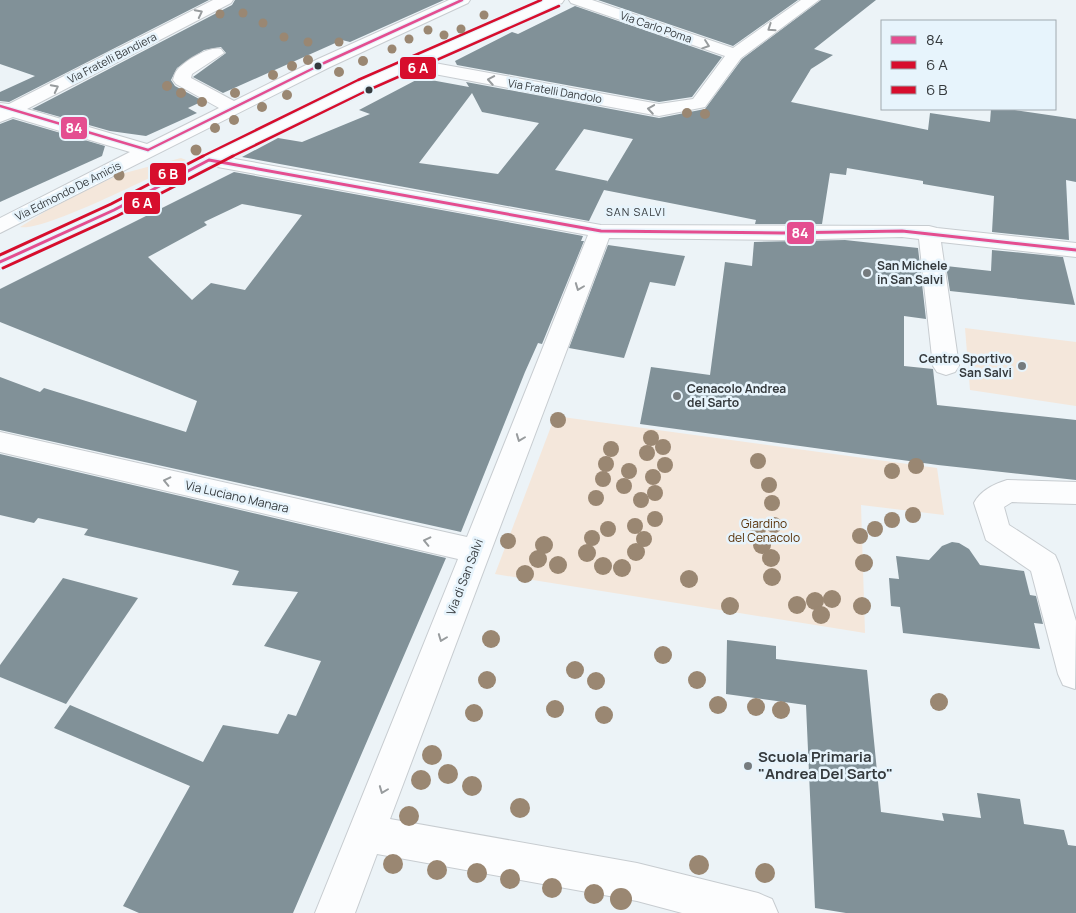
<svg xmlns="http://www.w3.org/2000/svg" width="1076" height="913" font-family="Manrope,sans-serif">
  <rect width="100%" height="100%" fill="#ecf3f7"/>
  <g fill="#f4e7db">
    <path d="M181,158L186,160C159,173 44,232 20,227L67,198L121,174Z"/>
    <path d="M965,328L1076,342V406L970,390Z"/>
    <path d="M555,416L937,468L944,515L861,505L865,633L495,574Z"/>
  </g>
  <g fill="#819198" fill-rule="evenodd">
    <path d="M0,0H209L9,102L0,101V92L35,76L0,64Z"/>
    <path d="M235,0H444L350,42L342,40L223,93L193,77L226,53L221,47L204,50L177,68L171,80L175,86L203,101L188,108L197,113L146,136L110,131L32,109L232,5Z"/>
    <path d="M598,0H798L733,46Z"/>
    <path d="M821,0H876L814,49L833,55L811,69L791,102L928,130L930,113L990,122L991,109H1008L1076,119V182L1066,180L1069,240L992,232L994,196L923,184V181L847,168L846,175L830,173L822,224H755L756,220L604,190L589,221L242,157L278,138L302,142L370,114L359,110L420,78L469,87L466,82L659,118L705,109L742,59ZM472,93L482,112L539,123L498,174L419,163ZM584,129L633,139L606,184L608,181L555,170Z"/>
    <path d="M575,6L722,57L692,97L659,102L457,65L455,61L512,32L518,34Z"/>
    <path d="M13,119L105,146L102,156L0,202V124Z"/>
    <path d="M234,172L583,236L581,241H584L542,344L538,343L525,372L461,532L0,430V377L40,392L44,388L186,432L197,401L0,322V289ZM242,204L302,215L245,290L211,283L192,300L148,257L207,225L204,222Z"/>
    <path d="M845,240L918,248L926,319L904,316V366L933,369L937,405L1076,420V480L938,465L640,424L651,367L710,375L725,262L752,266L754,242Z"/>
    <path d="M608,245L685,256L675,286L650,282L624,358L569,348Z"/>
    <path d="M992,250L1063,257L1075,305L950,291L946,266L991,271Z"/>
    <path d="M0,454L446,558L293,913H139L123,906L190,786L54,728L70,705L203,762L223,725L278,734L288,714L296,716L321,661L264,646L298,592L232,585L239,571L84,535L88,529L38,518L34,523L0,515Z"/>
    <path d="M952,542L959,543L969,549L980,565L1024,571L1030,595L1036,596L1043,624L1034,623L1040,649L903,633L900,607L891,606L889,578L899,579L896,556L929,560L942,546Z"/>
    <path d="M63,578L138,598L66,704L0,677V665Z"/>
    <path d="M727,640L776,646V659L867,670L881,812L944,821L942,813L981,818L977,793L1020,799L1024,824L1064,830L1068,845L1076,846V913H846L815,908L806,705L726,694Z"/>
  </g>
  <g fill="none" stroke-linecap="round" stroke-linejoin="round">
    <g stroke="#c7ccd0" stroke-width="2">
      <g id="minor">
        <path d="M213,0H233L231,3L27,109L147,144L219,108L176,84L173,80C174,76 175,72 178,69C187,60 209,46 221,49L224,53L192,74L191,78L234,101L318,59L449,0H470L468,3L330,67L0,233V218L130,152L13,117L0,122V103L9,104Z"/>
        <path d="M543,0H564L562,3L429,62L659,104L693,99L725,56L571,3L569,0H592L733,48L801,0H819L741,58L705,107L659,116L413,70L229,158L601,225L929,226L937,228L1076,243V257L941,242L959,366L955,372L946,375L937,372L933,366L919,239L902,237L782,240L609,238L390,819L637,863L758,893L772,899L778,913H682L637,901L377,854L355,913H315L458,559L0,452V432L467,537L588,235L212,166L121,214L8,267L0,269V254L107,206L202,156L355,82Z"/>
        <path d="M1007,480L1076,482V504L1012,502L1004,507L1009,525L1055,555L1059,564L1076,621L1075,689L1063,685L1058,674L1031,571L986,540L974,503C980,491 994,484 1007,480Z"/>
      </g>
    </g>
    <use href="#minor" fill="#fcfdfe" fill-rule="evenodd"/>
    <g stroke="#e7f4fc" stroke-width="5">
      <g id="bus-1-far1">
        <path d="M0,106L148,150"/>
        <path d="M148,150L324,63L462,0"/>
      </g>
    </g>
    <g stroke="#e7f4fc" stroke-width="6">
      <path id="bus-1" d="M0,262L114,210L209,160L601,231L782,233L902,231L1076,250"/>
    </g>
    <g stroke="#e7f4fc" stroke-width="5">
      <path id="bus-2-far1" d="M231,157L364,92L559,6"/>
    </g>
    <g stroke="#e7f4fc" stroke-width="6">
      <path id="bus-2" d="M3,268L117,216L233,156"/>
    </g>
    <g stroke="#e7f4fc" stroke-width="5">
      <path id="bus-3-far1" d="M201,157L358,80L541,0"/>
    </g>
    <g stroke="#e7f4fc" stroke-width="6">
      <path id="bus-3" d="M0,255L111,204L203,156"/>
    </g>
    <use href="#bus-1-far1" stroke="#e44e90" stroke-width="2.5"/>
    <use href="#bus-1" stroke="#e44e90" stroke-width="3"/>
    <use href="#bus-2-far1" stroke="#d70e2d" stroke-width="2.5"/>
    <use href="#bus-2" stroke="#d70e2d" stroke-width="3"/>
    <use href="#bus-3-far1" stroke="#d70e2d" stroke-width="2.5"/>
    <use href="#bus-3" stroke="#d70e2d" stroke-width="3"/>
  </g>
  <g fill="#9a8772">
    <circle cx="243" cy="13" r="4.5"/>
    <circle cx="220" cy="14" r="4.5"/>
    <circle cx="484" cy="15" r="4.5"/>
    <circle cx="263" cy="23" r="4.5"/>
    <circle cx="461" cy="29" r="4.5"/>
    <circle cx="428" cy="30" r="4.5"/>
    <circle cx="444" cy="35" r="4.5"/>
    <circle cx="284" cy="37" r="4.5"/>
    <circle cx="409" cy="39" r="4.5"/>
    <circle cx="308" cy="42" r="4.5"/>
    <circle cx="339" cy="42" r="4.5"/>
    <circle cx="392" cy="49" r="4.5"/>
    <circle cx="308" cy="60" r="5"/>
    <circle cx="363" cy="61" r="5"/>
    <circle cx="292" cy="66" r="5"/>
    <circle cx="339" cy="72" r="5"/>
    <circle cx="273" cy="75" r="5"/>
    <circle cx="167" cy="86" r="5"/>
    <circle cx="181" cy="93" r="5"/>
    <circle cx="235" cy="93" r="5"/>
    <circle cx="287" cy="95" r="5"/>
    <circle cx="202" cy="102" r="5"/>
    <circle cx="262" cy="107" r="5"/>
    <circle cx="687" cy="113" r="5"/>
    <circle cx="705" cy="114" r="5"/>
    <circle cx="234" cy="120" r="5"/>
    <circle cx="215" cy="128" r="5"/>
    <circle cx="196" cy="150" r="5.5"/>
    <circle cx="119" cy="175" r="5.5"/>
    <circle cx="558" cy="420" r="8"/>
    <circle cx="651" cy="438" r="8"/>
    <circle cx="663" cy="447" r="8"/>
    <circle cx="611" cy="449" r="8"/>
    <circle cx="647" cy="453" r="8"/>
    <circle cx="758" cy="461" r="8"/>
    <circle cx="606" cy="464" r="8"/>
    <circle cx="665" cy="465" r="8"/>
    <circle cx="916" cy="466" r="8"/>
    <circle cx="629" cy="471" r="8"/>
    <circle cx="892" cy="471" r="8"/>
    <circle cx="653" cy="477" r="8"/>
    <circle cx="603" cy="479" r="8"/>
    <circle cx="769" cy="485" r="8"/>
    <circle cx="624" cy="486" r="8"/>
    <circle cx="655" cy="493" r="8"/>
    <circle cx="596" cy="498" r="8"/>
    <circle cx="641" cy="500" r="8"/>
    <circle cx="772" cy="503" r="8"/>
    <circle cx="913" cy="515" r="8"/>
    <circle cx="655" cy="519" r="8"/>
    <circle cx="892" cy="520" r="8"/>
    <circle cx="774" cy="525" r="8"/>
    <circle cx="635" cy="526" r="8"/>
    <circle cx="608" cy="529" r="8"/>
    <circle cx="758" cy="529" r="8"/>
    <circle cx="875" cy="529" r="8"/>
    <circle cx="860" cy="536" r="8"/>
    <circle cx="592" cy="538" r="8"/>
    <circle cx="644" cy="539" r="8"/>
    <circle cx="508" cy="541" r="8"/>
    <circle cx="544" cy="545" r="9"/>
    <circle cx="762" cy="545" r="9"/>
    <circle cx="636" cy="552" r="9"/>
    <circle cx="587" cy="553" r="9"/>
    <circle cx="771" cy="558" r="9"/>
    <circle cx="538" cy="559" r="9"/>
    <circle cx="864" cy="563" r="9"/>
    <circle cx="558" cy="565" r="9"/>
    <circle cx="603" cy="566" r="9"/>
    <circle cx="622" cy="568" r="9"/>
    <circle cx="525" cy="574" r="9"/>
    <circle cx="772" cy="577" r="9"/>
    <circle cx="689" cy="579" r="9"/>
    <circle cx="832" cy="599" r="9"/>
    <circle cx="815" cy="601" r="9"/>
    <circle cx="797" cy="605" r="9"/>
    <circle cx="730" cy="606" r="9"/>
    <circle cx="862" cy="606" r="9"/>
    <circle cx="821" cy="615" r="9"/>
    <circle cx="491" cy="639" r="9"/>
    <circle cx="663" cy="655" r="9"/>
    <circle cx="575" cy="670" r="9"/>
    <circle cx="487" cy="680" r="9"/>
    <circle cx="697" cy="680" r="9"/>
    <circle cx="596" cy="681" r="9"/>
    <circle cx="939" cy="702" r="9"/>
    <circle cx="718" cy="705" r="9"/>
    <circle cx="756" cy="707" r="9"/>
    <circle cx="555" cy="709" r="9"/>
    <circle cx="781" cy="710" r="9"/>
    <circle cx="474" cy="713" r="9"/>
    <circle cx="604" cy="715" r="9"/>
    <circle cx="432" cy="755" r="10"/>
    <circle cx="448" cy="774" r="10"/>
    <circle cx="421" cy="780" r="10"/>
    <circle cx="472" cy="786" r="10"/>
    <circle cx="520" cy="808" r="10"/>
    <circle cx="409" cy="816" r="10"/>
    <circle cx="393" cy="864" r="10"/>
    <circle cx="699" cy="865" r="10"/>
    <circle cx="437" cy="870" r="10"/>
    <circle cx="477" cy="873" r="10"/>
    <circle cx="765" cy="873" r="10"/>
    <circle cx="510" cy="879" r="10"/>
    <circle cx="552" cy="888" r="10"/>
    <circle cx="594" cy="894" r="10"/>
    <circle cx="621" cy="899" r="11"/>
  </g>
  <defs><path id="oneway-chevron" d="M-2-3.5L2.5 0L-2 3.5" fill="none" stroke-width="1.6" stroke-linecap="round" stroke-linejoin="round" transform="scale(1.25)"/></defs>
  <g stroke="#989c9e">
    <use href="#oneway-chevron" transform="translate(199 13) rotate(-27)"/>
    <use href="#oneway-chevron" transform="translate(771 28) rotate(146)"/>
    <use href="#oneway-chevron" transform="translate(706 45) rotate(19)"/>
    <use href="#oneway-chevron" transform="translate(491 80) rotate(-170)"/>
    <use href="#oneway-chevron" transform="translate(55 88) rotate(-27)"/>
    <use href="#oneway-chevron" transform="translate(651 109) rotate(-171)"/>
    <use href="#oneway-chevron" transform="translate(579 287) rotate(111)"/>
    <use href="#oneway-chevron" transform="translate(520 438) rotate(111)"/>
    <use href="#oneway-chevron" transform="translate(167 481) rotate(-167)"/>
    <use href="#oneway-chevron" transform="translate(427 541) rotate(-167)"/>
    <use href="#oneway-chevron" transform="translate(442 638) rotate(111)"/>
    <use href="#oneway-chevron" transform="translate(383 790) rotate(111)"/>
  </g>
  <g fill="#353a3d" stroke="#e7f4fc" stroke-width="2">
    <circle cx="318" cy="66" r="4.5"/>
    <circle cx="369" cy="90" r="4.5"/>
  </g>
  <g fill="#757b7e" stroke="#e7f4fc" stroke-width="2">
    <circle cx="867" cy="273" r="5"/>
    <circle cx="1022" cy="366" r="5"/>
    <circle cx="677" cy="396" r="5"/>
    <circle cx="748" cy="766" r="5"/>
  </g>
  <g text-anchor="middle" stroke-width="5" stroke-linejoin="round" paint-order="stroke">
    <g font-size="11" fill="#353a3d" stroke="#e7f4fc">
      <text transform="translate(656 27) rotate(19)" y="4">Via Carlo Poma</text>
      <text transform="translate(112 58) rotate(-27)" y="4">Via Fratelli Bandiera</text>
      <text transform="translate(555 91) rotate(10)" y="4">Via Fratelli Dandolo</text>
      <text transform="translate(68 191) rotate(-27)" y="4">Via Edmondo De Amicis</text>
    </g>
    <g font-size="11" letter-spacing="1" fill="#353a3d" stroke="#e7f4fc">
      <text x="636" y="216">SAN SALVI</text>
    </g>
    <g font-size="12" font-weight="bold" fill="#353a3d" stroke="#e7f4fc" text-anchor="start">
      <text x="877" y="270">San Michele<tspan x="877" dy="14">in San Salvi</tspan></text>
      <text x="1012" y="363" text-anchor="end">Centro Sportivo<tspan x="1012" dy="14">San Salvi</tspan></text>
      <text x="687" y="393">Cenacolo Andrea<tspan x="687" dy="14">del Sarto</tspan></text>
    </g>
    <g font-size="12" fill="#353a3d" stroke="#e7f4fc">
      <text transform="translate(237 497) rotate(13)" y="4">Via Luciano Manara</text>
      <text transform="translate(465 577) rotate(-69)" y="4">Via di San Salvi</text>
    </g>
    <g font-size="12" fill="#562f06" stroke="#e7f4fc">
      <text x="764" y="528">Giardino<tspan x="764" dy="14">del Cenacolo</tspan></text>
    </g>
    <g font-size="15" font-weight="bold" fill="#353a3d" stroke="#e7f4fc" text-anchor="start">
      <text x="758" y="762">Scuola Primaria<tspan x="758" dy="17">"Andrea Del Sarto"</tspan></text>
    </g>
  </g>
  <g stroke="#e7f4fc" stroke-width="2">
    <rect x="399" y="56" width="38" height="24" rx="5" fill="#d70e2d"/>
    <rect x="60" y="116" width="28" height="24" rx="5" fill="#e44e90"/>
    <rect x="149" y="162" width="38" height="24" rx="5" fill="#d70e2d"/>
    <rect x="123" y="191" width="38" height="24" rx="5" fill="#d70e2d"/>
    <rect x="786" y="221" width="29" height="24" rx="5" fill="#e44e90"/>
  </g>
  <g font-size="14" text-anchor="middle" font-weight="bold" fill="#fff">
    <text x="418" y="73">6 A</text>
    <text x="74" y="133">84</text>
    <text x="168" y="179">6 B</text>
    <text x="142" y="208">6 A</text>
    <text x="800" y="238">84</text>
  </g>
  <rect x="881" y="20" width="175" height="90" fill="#e7f4fc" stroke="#a0aab0"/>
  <rect x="891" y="36" width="25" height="8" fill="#e44e90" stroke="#a0aab0"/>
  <text x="926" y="45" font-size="15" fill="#353a3d">84</text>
  <rect x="891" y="61" width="25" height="8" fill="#d70e2d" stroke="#a0aab0"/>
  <text x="926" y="70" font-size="15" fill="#353a3d">6 A</text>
  <rect x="891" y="86" width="25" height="8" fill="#d70e2d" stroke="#a0aab0"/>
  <text x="926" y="95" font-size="15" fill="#353a3d">6 B</text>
</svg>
